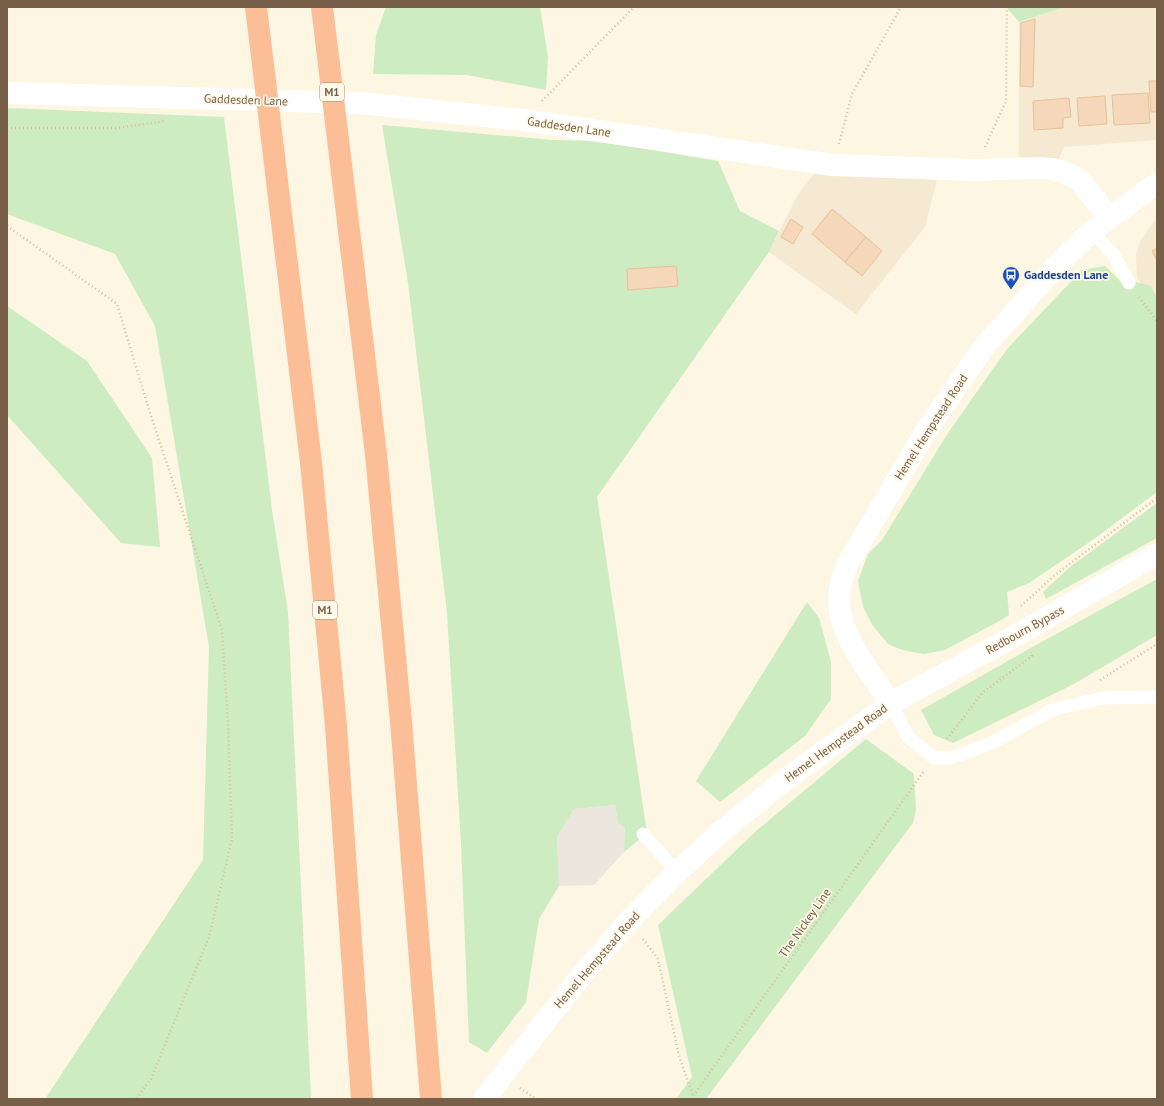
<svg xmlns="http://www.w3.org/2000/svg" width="1164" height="1106" font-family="'PT Sans',sans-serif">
  <rect width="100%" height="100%" fill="#fdf6e3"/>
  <g fill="#f5e9d1">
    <path d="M1064,7H1157V140L1064,147L1058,160L1019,158V22Z"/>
    <path d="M815,172L937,180L925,227L856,314L769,252L797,196Z"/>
    <path d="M1157,218V322L1137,276L1136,254L1141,240Z"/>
  </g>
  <path fill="#ece7de" d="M615,805L618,822L625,827L624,852L594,885L559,886L557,837L574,809Z"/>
  <g fill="#cdecc1">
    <path d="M386,7H540L548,57L546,90L467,75L373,74L376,35Z"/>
    <path d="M1006,7H1064L1019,22Z"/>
    <path d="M7,108L224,117L272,510L288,612L311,1099H45L203,860L209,647L155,326L115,254L7,214Z"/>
    <path d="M382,125L553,140L598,141L718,161L740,211L779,231L769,252L597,497L647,833L624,852L625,827L618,823L615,805L574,809L557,837L559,886L539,919L526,1002L487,1053L469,1042L461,844L447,613L408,283Z"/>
    <path d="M1105,266L1125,286L1136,282L1151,286L1157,299V492L1094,539L1029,583L1007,592L1009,615L1001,620L945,650L924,654L902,650L888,644L873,626L863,607L858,581L868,554L882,540L948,433L1007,349L1082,270Z"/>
    <path d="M7,306L87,361L152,458L160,547L121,543L7,415Z"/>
    <path d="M1157,503V538L1046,599L1043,592L1070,567Z"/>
    <path d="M1157,579V635L1072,685L953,743L934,735L921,710L1036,645Z"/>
    <path d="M807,602L819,618L831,662V699L805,736L720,802L696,781Z"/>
    <path d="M866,739L914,774L916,810L913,823L706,1099H676L692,1077L658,925L756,831Z"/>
  </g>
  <g fill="#f4d8b9" stroke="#e8c199">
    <path d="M1035,19L1033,87L1020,86L1021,23Z"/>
    <path d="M1149,81H1157V112H1151Z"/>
    <path d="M1148,93L1150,123L1114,125L1112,95Z"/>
    <path d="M1105,96L1107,124L1079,126L1077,98Z"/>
    <path d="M1069,98L1071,117L1063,118V128L1034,130L1033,101Z"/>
    <path d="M832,209L866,237L845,262L812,234Z"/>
    <path d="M791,219L803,227L793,244L781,237Z"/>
    <path d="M866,237L882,251L862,276L845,262Z"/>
    <path d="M1157,248V261L1152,251Z"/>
    <path d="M676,266L678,286L628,290L627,269Z"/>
  </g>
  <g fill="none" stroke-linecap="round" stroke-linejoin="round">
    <g stroke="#d9bc9c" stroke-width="2.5" stroke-dasharray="1 3" stroke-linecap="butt">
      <path d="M542,101L634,7"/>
      <path d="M7,128H116L166,121"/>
      <path d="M839,144L852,94L901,7"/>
      <path d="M985,147L1006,101L1007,7"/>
      <path d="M7,226L117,304L150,413L222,630L228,724L232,839L209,937L151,1079L136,1099"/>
      <path d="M1139,297L1157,321"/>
      <path d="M1021,606L1055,575L1157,498"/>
      <path d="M1100,680L1157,644"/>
      <path d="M947,739L982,693L1032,656L1031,652"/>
      <path d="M643,939L658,959L679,1056L693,1096"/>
      <path d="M520,1088L536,1099"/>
      <path d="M691,1099L924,771"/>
    </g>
    <g stroke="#fff" stroke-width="13">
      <path d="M1092,231L1113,254L1129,283"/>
      <path d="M891,703L908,737L934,758H951L992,743L1054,709L1104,698L1157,697"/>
      <path d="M643,834L677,872"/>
    </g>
    <g stroke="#fff" stroke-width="22">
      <path d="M7,93L360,103L523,120L833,165L975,170L1037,168L1052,169L1067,173L1079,180L1109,217"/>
      <path d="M891,703C872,675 839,636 839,600C839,588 843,576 847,565L926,431L983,348L1057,265L1092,231L1157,183"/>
    </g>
    <path stroke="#fff" stroke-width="22" d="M484,1099L585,971L629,921L677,872L722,831L781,783L891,703L1024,631L1157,554"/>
    <g stroke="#fbbe97" stroke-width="22">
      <path d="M256,7L311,462L336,726L362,1099"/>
      <path d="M322,7L376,454L401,721L431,1099"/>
    </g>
  </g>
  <defs>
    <g id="bus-pin" transform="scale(0.9)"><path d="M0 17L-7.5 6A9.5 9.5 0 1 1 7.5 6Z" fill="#1a4fb4" stroke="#fff9ea"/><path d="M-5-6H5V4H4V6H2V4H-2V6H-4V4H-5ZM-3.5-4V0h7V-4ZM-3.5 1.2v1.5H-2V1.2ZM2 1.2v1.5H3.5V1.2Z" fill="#fff"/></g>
  </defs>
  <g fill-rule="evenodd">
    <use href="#bus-pin" x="1011" y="275"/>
  </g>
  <g text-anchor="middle" stroke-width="3.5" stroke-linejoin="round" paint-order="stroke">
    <g fill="#fff9ea" stroke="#a08c79" stroke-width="1">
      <rect x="320" y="83" width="24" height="18" rx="3"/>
      <rect x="313" y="601" width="24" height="18" rx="3"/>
    </g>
    <g font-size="11" font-weight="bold" fill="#775e48">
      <text x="332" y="96">M1</text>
      <text x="325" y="614">M1</text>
    </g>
    <g font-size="12" fill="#775e48" stroke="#fff9ea">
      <text transform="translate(246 100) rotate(2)" y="4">Gaddesden Lane</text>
      <text transform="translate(569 127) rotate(8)" y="4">Gaddesden Lane</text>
      <text transform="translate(931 427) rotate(-57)" y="4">Hemel Hempstead Road</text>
      <text transform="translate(1025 630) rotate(-29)" y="4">Redbourn Bypass</text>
      <text transform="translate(836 743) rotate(-36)" y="4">Hemel Hempstead Road</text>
      <text transform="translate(805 923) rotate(-55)" y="4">The Nickey Line</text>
      <text transform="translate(597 960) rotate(-49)" y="4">Hemel Hempstead Road</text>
    </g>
    <g font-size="12" font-weight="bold" fill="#164399" stroke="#fff9ea" text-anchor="start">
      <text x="1024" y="279">Gaddesden Lane</text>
    </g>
  </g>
  <rect width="1164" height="1106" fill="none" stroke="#775e48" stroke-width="16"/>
</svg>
